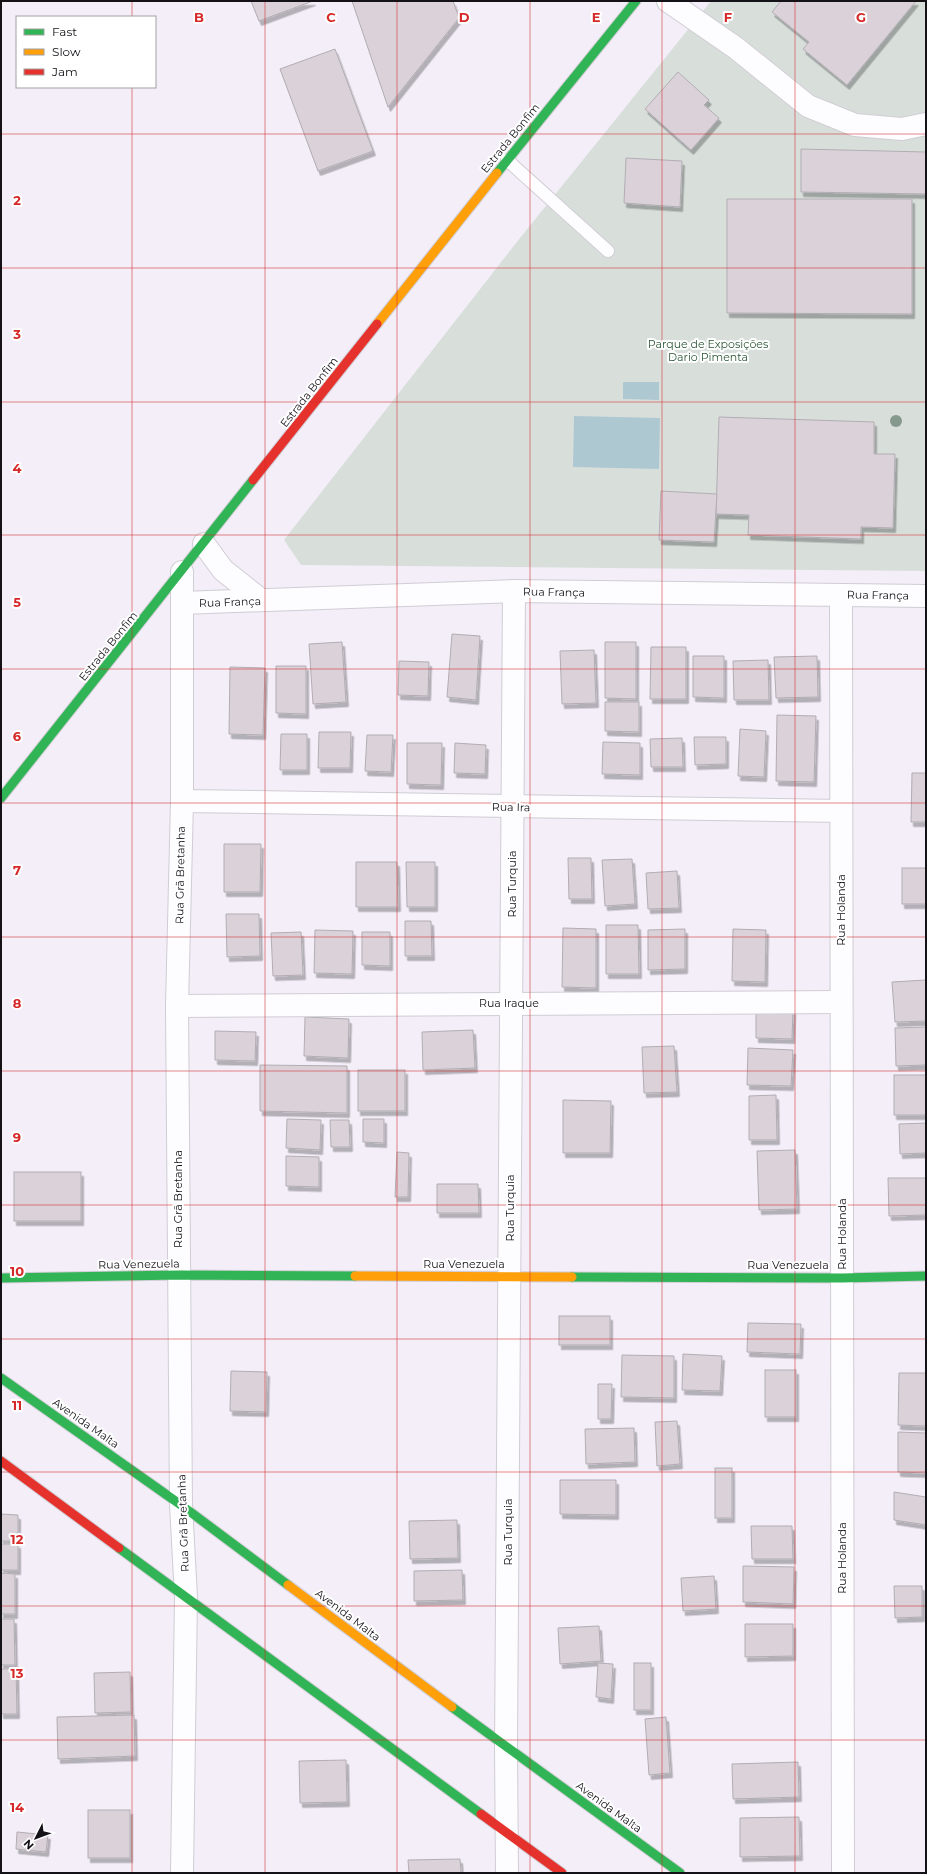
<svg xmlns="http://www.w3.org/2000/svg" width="927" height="1874" font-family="Montserrat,sans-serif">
  <defs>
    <filter id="shadow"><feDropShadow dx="2.5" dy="4.5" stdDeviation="0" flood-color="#0004"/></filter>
  </defs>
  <rect width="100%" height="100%" fill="#f3eef8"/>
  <path fill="#d8dfdb" d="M711,1H926V571L301,565L284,540L520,238Z"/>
  <g fill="#aec8d2">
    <path d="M623,382H659V400L623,399Z"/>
    <path d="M574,416L660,418L659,469L573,467Z"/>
  </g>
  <g fill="#dad1d9" stroke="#b2adb3" filter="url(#shadow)">
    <path d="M251,1H313L259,21Z"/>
    <path d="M352,1H453L459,18L388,107Z"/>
    <path d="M781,1H916L847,85L803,49L809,42L772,12Z"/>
    <path d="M335,49L373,151L318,171L280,69Z"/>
    <path d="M678,72L709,100L704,105L719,118L691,150L645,109Z"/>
    <path d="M801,149L926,152V194L801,192Z"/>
    <path d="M626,158L682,161L680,207L624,203Z"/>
    <path d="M727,199H912V314L727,313Z"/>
    <path d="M719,417L874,422V454H895L893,528L861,527V539L748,535L749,515L716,514Z"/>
    <path d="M661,491L717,494L714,542L659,540Z"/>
    <path d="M452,634L480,636L476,700L447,697Z"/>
    <path d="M342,642L346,702L313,704L309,644Z"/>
    <path d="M605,642H636V699L605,698Z"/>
    <path d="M651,647H686V699H650Z"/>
    <path d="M594,650L596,703L562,704L560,651Z"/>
    <path d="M693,656H724V698L693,697Z"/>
    <path d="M817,656L818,697L776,698L774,657Z"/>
    <path d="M768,660L769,700H734L733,661Z"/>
    <path d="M399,661L429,662L428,696L398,695Z"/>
    <path d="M276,666H306V714L276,713Z"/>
    <path d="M230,667L265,668L263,735L229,734Z"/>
    <path d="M605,702H639V732L605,731Z"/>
    <path d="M777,715L816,716L814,782L776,781Z"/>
    <path d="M740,729L766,731L764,777L738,776Z"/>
    <path d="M319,732H351L350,768H318Z"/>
    <path d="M281,734H307V770H280Z"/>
    <path d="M367,735H393L391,772L365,771Z"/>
    <path d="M694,737H726V764L695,765Z"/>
    <path d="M682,738L683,767H651L650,739Z"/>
    <path d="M603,742L640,743V775L602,774Z"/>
    <path d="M407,743H442L441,785L407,784Z"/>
    <path d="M455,743L486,745L485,774L454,773Z"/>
    <path d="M912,773H926V822H911Z"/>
    <path d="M224,844H261L260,892H224Z"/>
    <path d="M568,858H591L592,899H569Z"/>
    <path d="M632,859L635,904L605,906L602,860Z"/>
    <path d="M356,862H397L398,907H356Z"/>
    <path d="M406,862H435V907H407Z"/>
    <rect x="902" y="868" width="24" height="36"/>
    <path d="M677,871L679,908L648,909L646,873Z"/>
    <path d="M226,914H259L260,956L227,957Z"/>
    <path d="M405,921H431L432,956H405Z"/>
    <path d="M606,925H638L639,974H606Z"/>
    <path d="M563,928L596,929V988L562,987Z"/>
    <path d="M685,929V969L648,970V930Z"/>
    <path d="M733,929L766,930L765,982L732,981Z"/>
    <path d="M315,930L353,931L352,974L314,973Z"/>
    <path d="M301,932L303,975L273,976L271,933Z"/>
    <path d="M362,932H390V966L362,965Z"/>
    <path d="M926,980V1021L895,1022L892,982Z"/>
    <path d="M756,1009L793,1010L792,1039L756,1038Z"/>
    <path d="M305,1017L349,1019L348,1058L304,1056Z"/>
    <path d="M926,1027V1065L896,1066L895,1028Z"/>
    <path d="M473,1030L475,1068L423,1070L422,1032Z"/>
    <path d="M215,1031L256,1032L255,1061L215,1060Z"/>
    <path d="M674,1046L677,1092L644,1093L642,1047Z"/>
    <path d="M748,1048L793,1050L791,1086L747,1085Z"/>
    <path d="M260,1065L347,1066V1113L260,1111Z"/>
    <rect x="358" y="1070" width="47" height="41"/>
    <rect x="894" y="1075" width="32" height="40"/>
    <path d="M776,1095L777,1140H749V1096Z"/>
    <path d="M563,1100L611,1101L610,1153H563Z"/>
    <path d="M287,1119L321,1120L320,1150L286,1148Z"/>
    <path d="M363,1119H384V1143L363,1142Z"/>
    <path d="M330,1120H349L350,1147H331Z"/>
    <path d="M926,1123V1153L900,1154L899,1124Z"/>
    <path d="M795,1150L797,1209L759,1210L757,1151Z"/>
    <path d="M397,1152L409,1153L408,1197H395Z"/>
    <path d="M286,1156L319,1157V1187L286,1186Z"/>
    <rect x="14" y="1172" width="67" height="49"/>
    <path d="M888,1178H926V1215L889,1216Z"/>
    <path d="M437,1184H478L479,1213H437Z"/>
    <rect x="559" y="1316" width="51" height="29"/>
    <path d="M748,1323L801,1324L800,1354L747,1352Z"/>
    <path d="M683,1354L722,1356L720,1391L682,1390Z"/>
    <path d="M622,1355L674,1356V1398L621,1397Z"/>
    <rect x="765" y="1370" width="31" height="47"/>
    <path d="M231,1371L267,1372L266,1412L230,1411Z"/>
    <path d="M899,1373H926V1426L898,1425Z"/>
    <path d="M598,1384H612L611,1419H598Z"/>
    <path d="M677,1421L680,1464L657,1466L655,1422Z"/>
    <path d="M634,1428L635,1462L586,1464L585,1429Z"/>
    <path d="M898,1432L926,1433V1473L898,1472Z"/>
    <rect x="715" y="1468" width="17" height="50"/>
    <path d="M560,1480H616V1515L560,1514Z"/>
    <path d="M894,1492L926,1497V1525L894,1520Z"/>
    <path d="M1,1514L18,1515V1541H1Z"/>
    <path d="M457,1520L458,1558L410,1559L409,1521Z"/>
    <path d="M751,1526H792L793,1559H752Z"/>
    <rect x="1" y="1544" width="17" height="26"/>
    <path d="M743,1566L794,1567L793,1604L743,1602Z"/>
    <path d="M462,1570L463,1600L414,1601V1571Z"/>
    <path d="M1,1573L15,1574V1614H1Z"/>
    <path d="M714,1576L716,1609L683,1611L681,1578Z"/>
    <path d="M894,1586H922V1617L895,1618Z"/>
    <path d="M1,1619H14L15,1665H1Z"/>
    <path d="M745,1624H793V1656L745,1657Z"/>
    <path d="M599,1626L601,1661L560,1664L558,1628Z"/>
    <path d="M598,1663L613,1664L611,1699L596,1697Z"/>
    <rect x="634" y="1663" width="17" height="47"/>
    <path d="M1,1669H16L17,1714H1Z"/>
    <path d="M130,1672L131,1712L95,1713L94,1673Z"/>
    <path d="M134,1715L135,1756L58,1759L57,1717Z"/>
    <path d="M666,1717L670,1773L649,1775L645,1719Z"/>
    <path d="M346,1760L347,1802L300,1803L299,1761Z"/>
    <path d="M798,1762L799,1797L733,1799L732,1764Z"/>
    <rect x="88" y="1810" width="42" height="48"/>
    <path d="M799,1817L800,1856L740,1857V1818Z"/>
    <path d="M17,1832L48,1835L46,1852L16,1849Z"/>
    <path d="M460,1859L461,1873H409L408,1860Z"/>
  </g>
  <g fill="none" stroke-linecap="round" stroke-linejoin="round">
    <g stroke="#d0cdd4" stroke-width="14">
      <path id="lane" d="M507,160L608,251"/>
    </g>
    <g stroke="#d0cdd4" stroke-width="24">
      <g id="street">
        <path d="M668,1L736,48L808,106L855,125L902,129L926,124"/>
        <path d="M204,544L223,570L261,600"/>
        <path d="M182,572V801L177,1006L181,1505L186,1597L182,1873"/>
        <path d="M841,595L843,1873"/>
        <path d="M182,603L514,591L926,596"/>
        <path d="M182,801L841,811"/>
        <path d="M177,1006L841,1002"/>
        <path d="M507,1873L506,1748L514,591"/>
      </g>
    </g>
    <g stroke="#d0cdd4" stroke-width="11">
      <g id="fast">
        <path d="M497,173L636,1"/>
        <path d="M1,798L253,480"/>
        <path d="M572,1277L842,1278L926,1276"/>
        <path d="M1,1278L178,1275L355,1276"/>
        <path d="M1,1378L181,1505L288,1585"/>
        <path d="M119,1548L481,1814"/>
        <path d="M452,1707L680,1873"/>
      </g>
    </g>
    <g stroke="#d0cdd4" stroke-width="11">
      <g id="slow">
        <path d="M377,324L497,173"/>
        <path d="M355,1276L572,1277"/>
        <path d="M288,1585L452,1707"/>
      </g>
    </g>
    <g stroke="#d0cdd4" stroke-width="11">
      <g id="jam">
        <path d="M253,480L377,324"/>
        <path d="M1,1461L119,1548"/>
        <path d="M481,1814L562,1873"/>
      </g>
    </g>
    <use href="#lane" stroke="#fdfcfe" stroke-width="12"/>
    <use href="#street" stroke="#fdfcfe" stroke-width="22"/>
    <use href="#fast" stroke="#30b455" stroke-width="9"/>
    <use href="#slow" stroke="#ff9f0a" stroke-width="9"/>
    <use href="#jam" stroke="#e5322d" stroke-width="9"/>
  </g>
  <circle fill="#859a8d" cx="896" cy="421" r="6"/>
  <path fill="none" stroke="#d62828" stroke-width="1" stroke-opacity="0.55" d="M132,1V17M265,1V1873M397,1V1873M530,1V1873M662,1V1873M795,1V1873M132,87V1873M1,134H926M1,268H926M1,402H926M1,535H926M1,669H926M1,803H926M1,937H926M1,1071H926M1,1205H926M1,1339H926M1,1472H926M1,1606H926M1,1740H926"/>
  <g text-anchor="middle" stroke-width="4" stroke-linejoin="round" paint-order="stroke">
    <g font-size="11" fill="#141117" stroke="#fff">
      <text transform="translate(510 138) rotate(-51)" y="4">Estrada Bonfim</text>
      <text transform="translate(309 392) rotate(-52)" y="4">Estrada Bonfim</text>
      <text transform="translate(554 592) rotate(1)" y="4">Rua França</text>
      <text transform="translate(878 595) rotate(1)" y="4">Rua França</text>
      <text transform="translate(230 602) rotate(-2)" y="4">Rua França</text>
      <text transform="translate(108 646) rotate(-51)" y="4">Estrada Bonfim</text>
      <text transform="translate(511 807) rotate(1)" y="4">Rua Ira</text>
      <text transform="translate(180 875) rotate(-89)" y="4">Rua Grã Bretanha</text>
      <text transform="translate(512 884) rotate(-90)" y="4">Rua Turquia</text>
      <text transform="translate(841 910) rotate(-90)" y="4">Rua Holanda</text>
      <text x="509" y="1007">Rua Iraque</text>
      <text transform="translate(178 1199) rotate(-90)" y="4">Rua Grã Bretanha</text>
      <text transform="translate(510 1208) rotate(-90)" y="4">Rua Turquia</text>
      <text transform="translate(842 1234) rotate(-90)" y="4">Rua Holanda</text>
      <text transform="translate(139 1264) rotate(-1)" y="4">Rua Venezuela</text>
      <text x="464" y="1268">Rua Venezuela</text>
      <text x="788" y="1269">Rua Venezuela</text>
      <text transform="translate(86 1423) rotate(35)" y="4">Avenida Malta</text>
      <text transform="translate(183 1523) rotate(-92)" y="4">Rua Grã Bretanha</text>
      <text transform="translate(508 1532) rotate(-90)" y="4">Rua Turquia</text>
      <text transform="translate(842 1558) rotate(-90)" y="4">Rua Holanda</text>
      <text transform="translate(348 1615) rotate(37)" y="4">Avenida Malta</text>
      <text transform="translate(609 1807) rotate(36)" y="4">Avenida Malta</text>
    </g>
    <g font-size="11" fill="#2b5635" stroke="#fff">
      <text x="708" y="348">Parque de Exposições<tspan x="708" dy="13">Dario Pimenta</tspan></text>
    </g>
  </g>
  <g font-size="13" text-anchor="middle" font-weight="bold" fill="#d62828" stroke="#fff" stroke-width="4" stroke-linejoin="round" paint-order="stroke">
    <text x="199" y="22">B</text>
    <text x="331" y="22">C</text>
    <text x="464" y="22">D</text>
    <text x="596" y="22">E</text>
    <text x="728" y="22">F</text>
    <text x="861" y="22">G</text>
    <text x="17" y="205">2</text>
    <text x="17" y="339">3</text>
    <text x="17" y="473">4</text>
    <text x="17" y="607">5</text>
    <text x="17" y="741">6</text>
    <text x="17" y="875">7</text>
    <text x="17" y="1008">8</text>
    <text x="17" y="1142">9</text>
    <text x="17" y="1276">10</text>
    <text x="17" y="1410">11</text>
    <text x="17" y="1544">12</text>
    <text x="17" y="1678">13</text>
    <text x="17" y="1812">14</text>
  </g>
  <rect width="927" height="1874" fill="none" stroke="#141117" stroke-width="4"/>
  <rect x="16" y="16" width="140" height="72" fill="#ffffff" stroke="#a1a0a2"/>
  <rect x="24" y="29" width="20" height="6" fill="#30b455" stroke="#a1a0a2"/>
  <text x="52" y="36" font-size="12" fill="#141117">Fast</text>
  <rect x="24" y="49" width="20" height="6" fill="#ff9f0a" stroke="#a1a0a2"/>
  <text x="52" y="56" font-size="12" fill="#141117">Slow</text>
  <rect x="24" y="69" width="20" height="6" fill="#e5322d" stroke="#a1a0a2"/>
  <text x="52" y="76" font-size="12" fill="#141117">Jam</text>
  <g transform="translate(36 1838) rotate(228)" stroke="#ffffff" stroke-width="3" paint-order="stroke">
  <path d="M0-3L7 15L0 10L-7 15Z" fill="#141117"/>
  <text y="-6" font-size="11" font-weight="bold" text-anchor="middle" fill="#141117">N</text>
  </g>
</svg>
